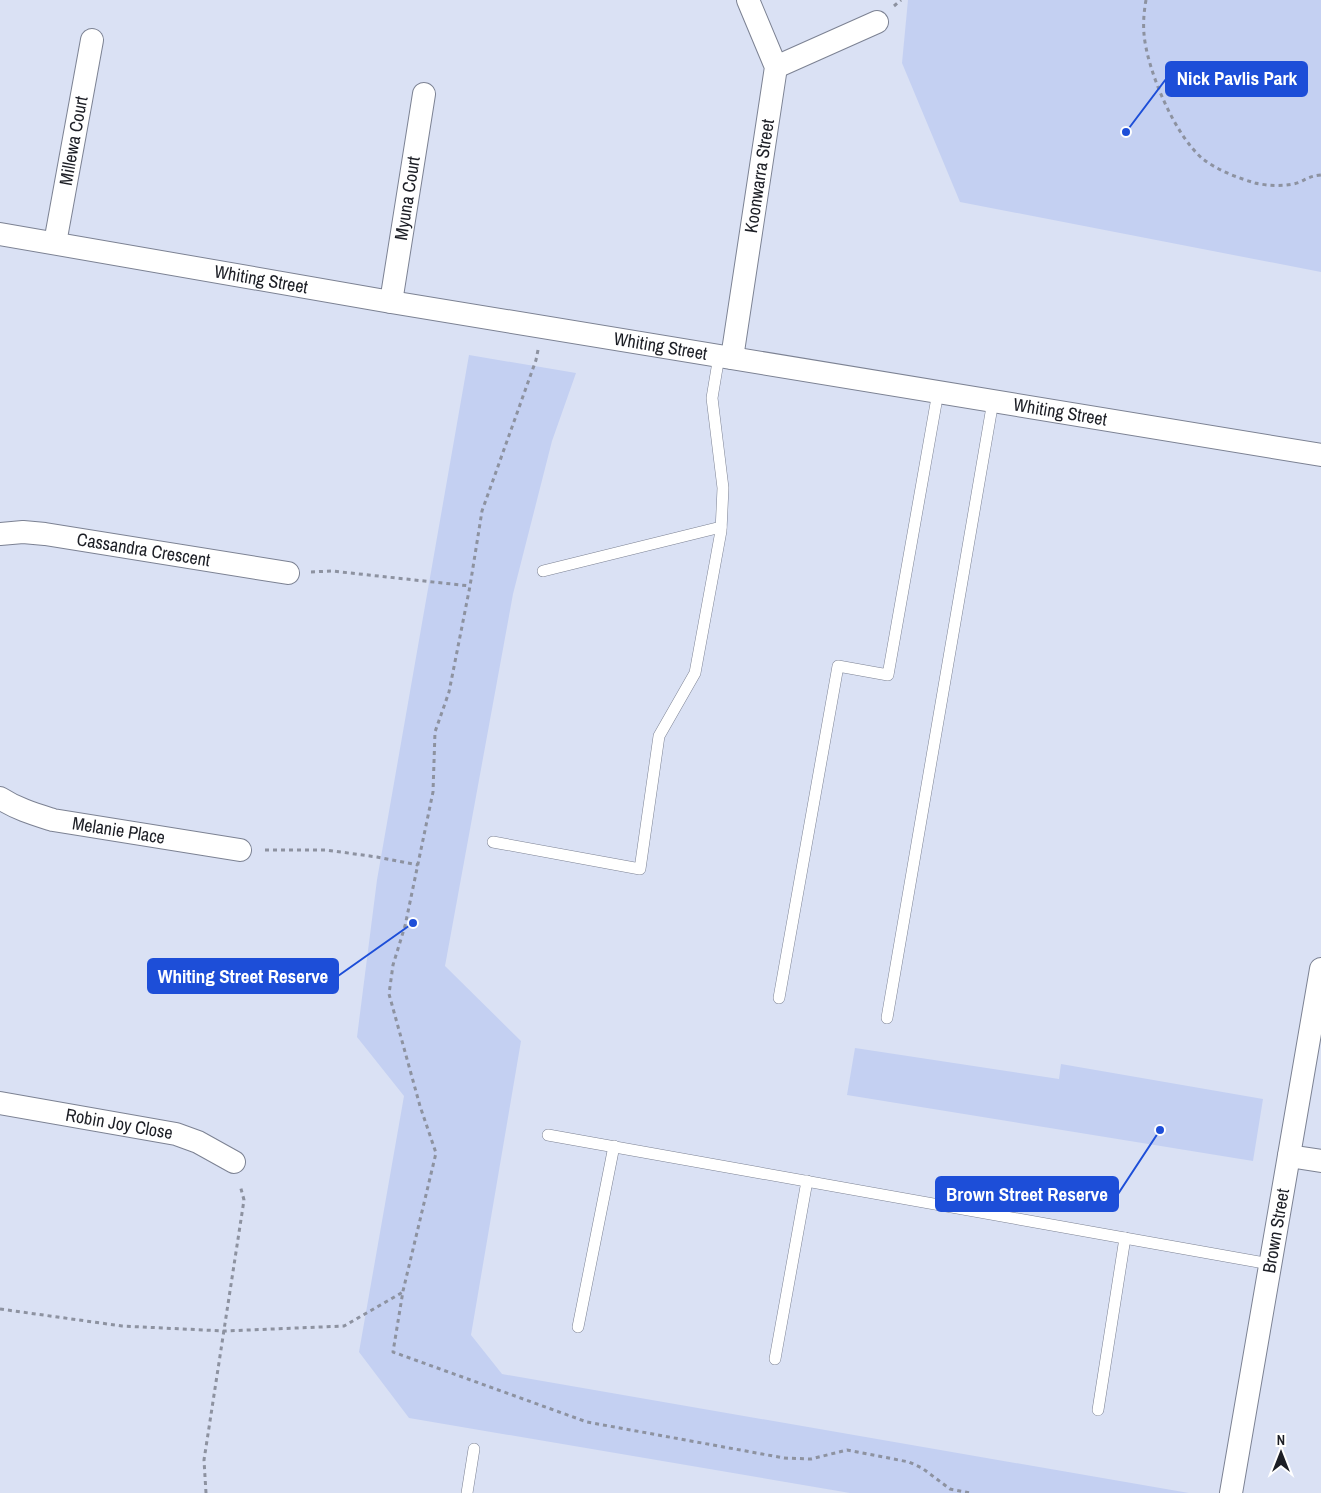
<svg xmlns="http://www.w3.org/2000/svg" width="1321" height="1493" font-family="'Archivo Narrow',sans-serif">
  <rect width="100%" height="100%" fill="#dae1f4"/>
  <g fill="#c4d0f2">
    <path d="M908,0H1321V272L960,202L902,63Z"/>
    <path d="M469,355L576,373L552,441L513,594L445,966L521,1041L471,1335L502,1374L1189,1493H850L409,1418L359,1352L404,1096L357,1037L377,880Z"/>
    <path d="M855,1048L1059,1079L1061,1064L1263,1099L1253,1161L847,1095Z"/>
  </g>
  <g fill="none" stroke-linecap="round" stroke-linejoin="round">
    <g stroke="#7c8293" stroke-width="12">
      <g id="service">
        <path d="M543,571L721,527"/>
        <path d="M493,842L640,869L659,736L695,673L721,531L723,488L712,398L719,356"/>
        <path d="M779,998L838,666L888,675L938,392"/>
        <path d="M887,1018L993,401"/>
        <path d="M548,1135L1270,1264"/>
        <path d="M578,1327L614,1146"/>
        <path d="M775,1359L807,1181"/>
        <path d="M1098,1410L1125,1238"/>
        <path d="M467,1493L474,1449"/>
      </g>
    </g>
    <g stroke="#7c8293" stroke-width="24">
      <g id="minor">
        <path d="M776,67L877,22"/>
        <path id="s1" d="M0,234L391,302L1321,455"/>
        <path id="s2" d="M55,243L92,40"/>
        <path id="s3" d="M391,302L424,94"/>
        <path id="s4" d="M732,358L776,67L748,0"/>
        <path id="s5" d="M0,534L23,532L45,534L288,573"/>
        <path id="s6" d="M0,798C17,809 34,814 53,820L240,850"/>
        <path id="s7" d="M0,1103L176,1134L198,1142L234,1162"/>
        <path d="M1289,1156L1321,1161"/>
        <path id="s8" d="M1231,1493L1321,969"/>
      </g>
    </g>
    <g stroke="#8d92a0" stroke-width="3" stroke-dasharray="4 4" stroke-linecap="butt">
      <path d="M1146,0C1144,11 1143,23 1144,34C1147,70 1175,136 1203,159C1217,170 1238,178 1255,183C1268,186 1287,187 1300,182C1308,178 1311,176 1321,175"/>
      <path d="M894,6L901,0"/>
      <path d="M538,350L536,360L482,511L470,586L449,692L435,732L433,792L405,926L393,965L389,994L420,1106L436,1153L403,1291L393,1352L587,1422L784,1458L811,1459L847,1450L909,1462L922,1468L950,1489L970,1493"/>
      <path d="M311,572L332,571L470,586"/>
      <path d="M265,850H326L377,857L418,865"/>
      <path d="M0,1309L122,1326L224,1331L344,1326L403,1292"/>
      <path d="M206,1493L204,1460L244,1200L240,1185"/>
    </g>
    <use href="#service" stroke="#fff" stroke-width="11"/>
    <use href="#minor" stroke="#fff" stroke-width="22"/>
  </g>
  <g text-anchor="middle" stroke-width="4" stroke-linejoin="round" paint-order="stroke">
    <g font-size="18" fill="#1c1e25" stroke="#fff">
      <text dy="6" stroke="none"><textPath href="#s2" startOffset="104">Millewa Court</textPath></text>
      <text dy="6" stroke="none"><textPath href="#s4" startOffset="184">Koonwarra Street</textPath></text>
      <text dy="6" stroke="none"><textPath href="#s3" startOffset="105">Myuna Court</textPath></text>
      <text dy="6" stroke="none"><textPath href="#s1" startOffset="265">Whiting Street</textPath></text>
      <text dy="6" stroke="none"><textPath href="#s1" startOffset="670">Whiting Street</textPath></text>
      <text dy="6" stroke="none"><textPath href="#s1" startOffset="1075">Whiting Street</textPath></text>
      <text dy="6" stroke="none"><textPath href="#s5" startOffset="145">Cassandra Crescent</textPath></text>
      <text dy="6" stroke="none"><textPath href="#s6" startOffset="124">Melanie Place</textPath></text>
      <text dy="6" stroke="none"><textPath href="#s7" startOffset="121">Robin Joy Close</textPath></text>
      <text dy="6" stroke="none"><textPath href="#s8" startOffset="266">Brown Street</textPath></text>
    </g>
  </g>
  <path fill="none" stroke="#1d4ed8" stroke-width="2" d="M1126 132L1166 79M413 923L338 976M1160 1130L1118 1194"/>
  <g fill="#1d4ed8" stroke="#fff" stroke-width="2">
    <circle cx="1126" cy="132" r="5"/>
    <circle cx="413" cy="923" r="5"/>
    <circle cx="1160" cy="1130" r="5"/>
  </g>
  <g fill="#1d4ed8" stroke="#1d4ed8" stroke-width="2">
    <rect x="1166" y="62" width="141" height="34" rx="5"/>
    <rect x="148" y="959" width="190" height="34" rx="5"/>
    <rect x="936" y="1177" width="182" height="34" rx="5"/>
  </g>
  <g font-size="19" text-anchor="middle" font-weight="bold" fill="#fff">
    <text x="1237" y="85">Nick Pavlis Park</text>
    <text x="243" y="983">Whiting Street Reserve</text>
    <text x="1027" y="1201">Brown Street Reserve</text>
  </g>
  <g transform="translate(1281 1453)" stroke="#ffffff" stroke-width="4" paint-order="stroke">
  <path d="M0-4L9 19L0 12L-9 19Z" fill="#1c1e25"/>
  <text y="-8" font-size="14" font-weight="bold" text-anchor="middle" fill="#1c1e25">N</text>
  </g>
</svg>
